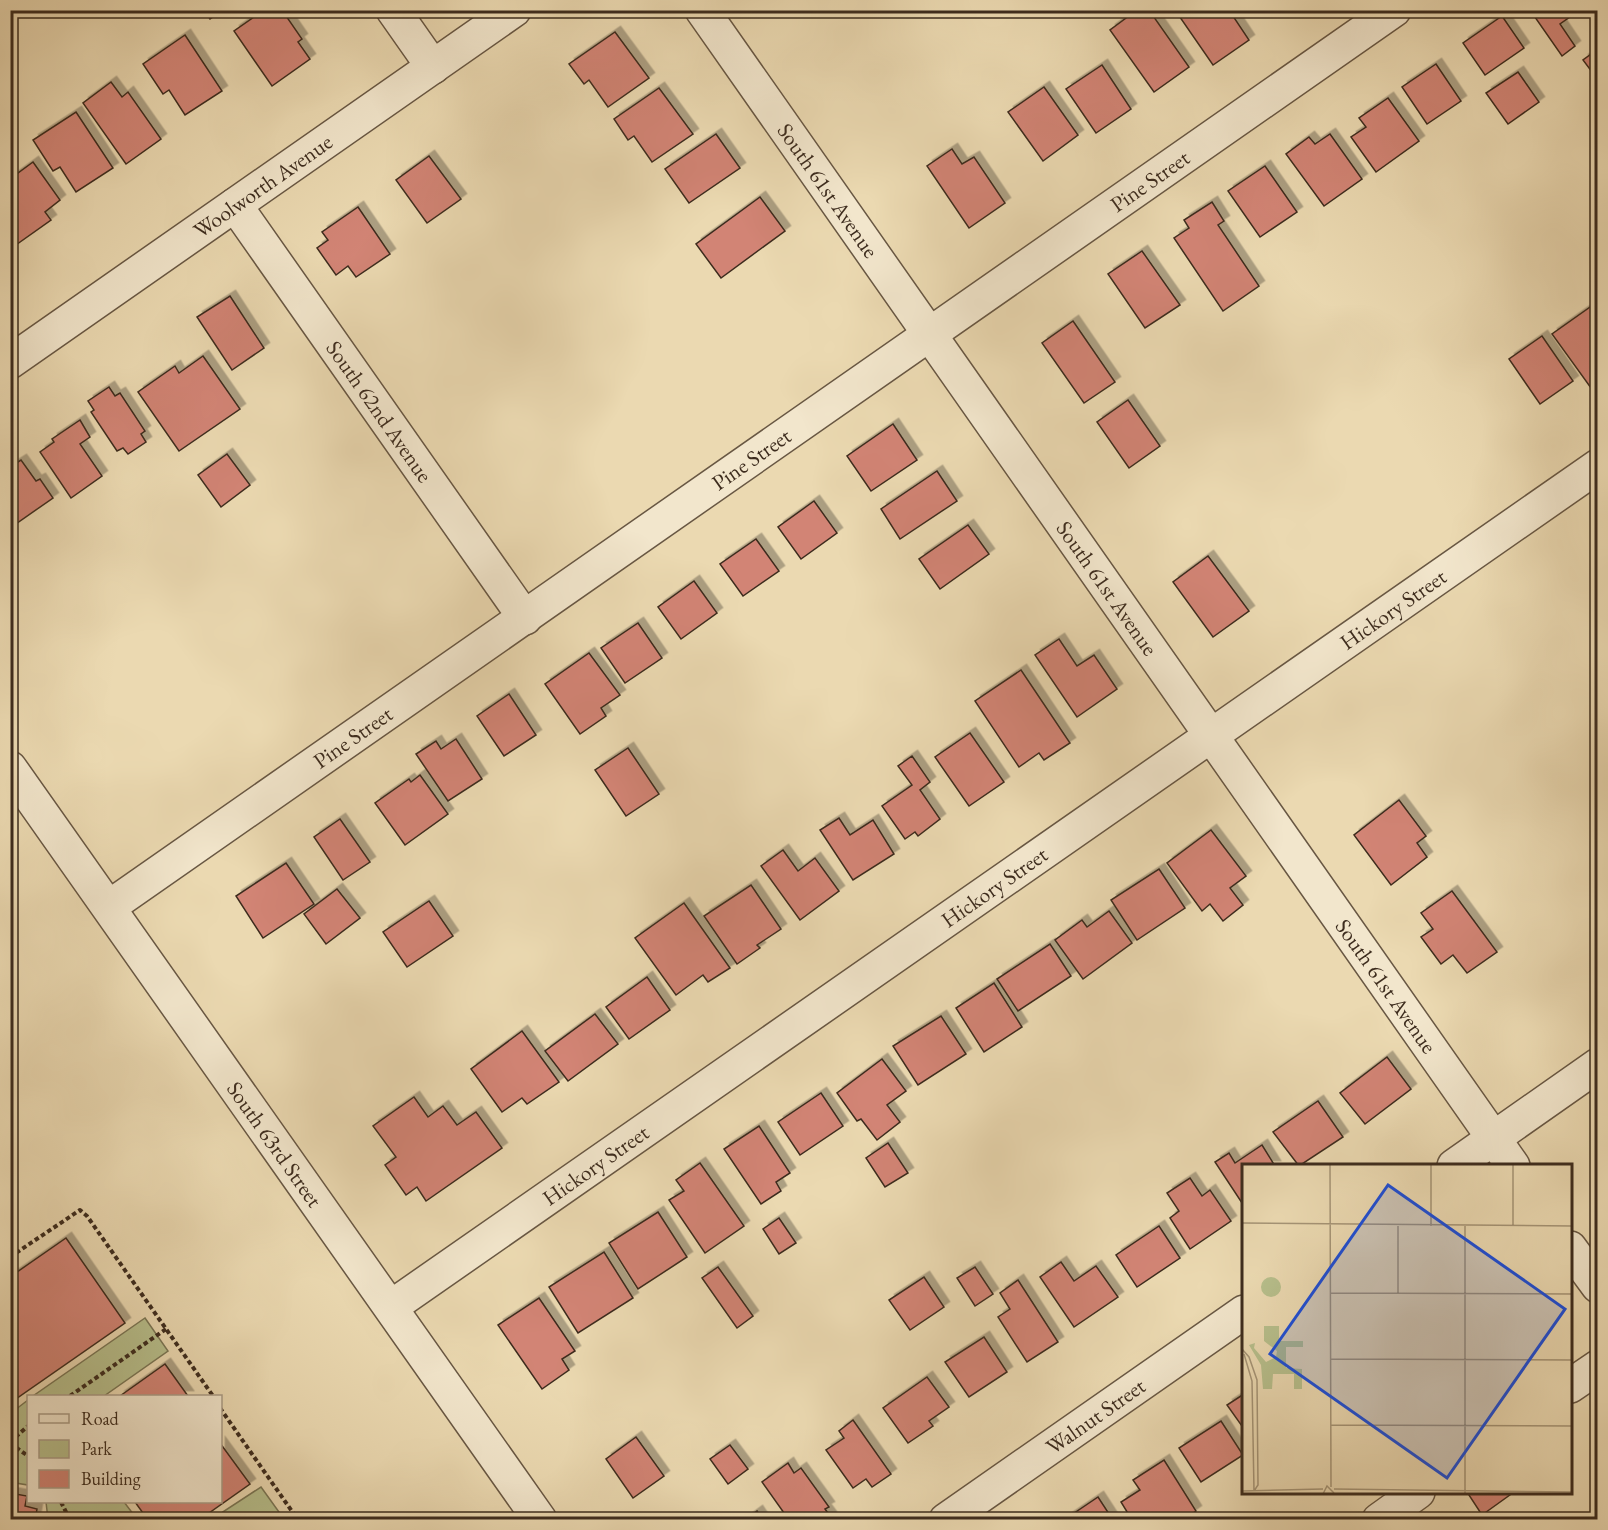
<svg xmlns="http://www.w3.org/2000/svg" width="1608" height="1530" font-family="'EB Garamond',serif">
  <defs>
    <filter id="shadow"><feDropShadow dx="5.5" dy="-5.5" stdDeviation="0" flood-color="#0004"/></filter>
  </defs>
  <rect width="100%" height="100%" fill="#ebd9b1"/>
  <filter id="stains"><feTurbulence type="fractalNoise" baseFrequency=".00333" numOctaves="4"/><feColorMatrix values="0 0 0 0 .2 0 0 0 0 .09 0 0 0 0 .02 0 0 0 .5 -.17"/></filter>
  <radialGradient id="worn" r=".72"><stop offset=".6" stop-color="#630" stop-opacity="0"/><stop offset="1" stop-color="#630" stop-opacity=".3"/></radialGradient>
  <g fill="#b7bf8c" stroke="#7a7655" stroke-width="1.5">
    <path d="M145,1318L168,1351L104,1396H33Z"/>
    <path d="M28,1400V1485L10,1482L11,1413Z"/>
    <path d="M261,1487L284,1519H212Z"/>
    <path d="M46,1502H124L137,1519H48Z"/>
  </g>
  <g fill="#d28475" stroke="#3d2c1e" stroke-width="1.5" filter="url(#shadow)">
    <path d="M204,10H223L210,19Z"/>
    <path d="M264,10H282L302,39L298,42L310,59L272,86L234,31Z"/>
    <path d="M1137,10H1149L1189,67L1154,92L1110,30Z"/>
    <path d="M1175,10H1229L1249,40L1213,65Z"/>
    <path d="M1530,10H1580L1560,24L1575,46L1562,56Z"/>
    <path d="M1502,16L1524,48L1485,75L1463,43Z"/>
    <path d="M615,32L649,78L608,107L589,80L584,84L569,64Z"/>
    <path d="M185,35L222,91L185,115L169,90L163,94L143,64Z"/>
    <path d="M1598,49V80L1583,60Z"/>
    <path d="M1436,64L1461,101L1427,124L1402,87Z"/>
    <path d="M1102,65L1131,109L1096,133L1066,89Z"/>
    <path d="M1518,72L1539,102L1508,124L1486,93Z"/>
    <path d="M111,82L122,97L128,92L161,139L126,164L83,103Z"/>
    <path d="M1044,87L1078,135L1043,161L1008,112Z"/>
    <path d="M659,88L693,134L652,162L634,136L628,140L614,119Z"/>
    <path d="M1388,98L1419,141L1376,172L1351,137L1366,127L1359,118Z"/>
    <path d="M76,112L113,168L76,192L60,167L53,171L33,140Z"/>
    <path d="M716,134L740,168L689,203L665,169Z"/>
    <path d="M1330,134L1362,179L1324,206L1286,154L1309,137L1315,144Z"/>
    <path d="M952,149L962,164L974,157L1005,203L969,228L927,166Z"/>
    <path d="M429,156L461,199L427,223L396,180Z"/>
    <path d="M33,162L60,200L45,212L51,220L13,247L10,243V179Z"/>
    <path d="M1265,166L1297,212L1260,237L1228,191Z"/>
    <path d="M760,197L785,231L721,278L696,244Z"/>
    <path d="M1212,202L1224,221L1218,225L1259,286L1223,311L1174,238L1189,228L1184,220Z"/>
    <path d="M358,207L390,254L356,277L348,266L336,275L317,248L328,240L322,232Z"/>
    <path d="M1142,251L1180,305L1145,328L1108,274Z"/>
    <path d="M230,296L264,348L232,370L197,317Z"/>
    <path d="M1593,305L1598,311V383L1591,388L1552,334Z"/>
    <path d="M1073,321L1115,382L1084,403L1042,343Z"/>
    <path d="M1542,336L1573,381L1540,404L1509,359Z"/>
    <path d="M203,356L240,409L179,451L138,392L175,366L179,373Z"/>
    <path d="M109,387L115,396L120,393L145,431L141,434L146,442L128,454L123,448L117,451L91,412L94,410L88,401Z"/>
    <path d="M1128,400L1160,446L1129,468L1097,422Z"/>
    <path d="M80,420L90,437L80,444L102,476L71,498L40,452L54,442L52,439Z"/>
    <path d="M893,424L917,460L871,491L847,456Z"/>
    <path d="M227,454L250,485L221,507L198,475Z"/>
    <path d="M21,460L36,481L40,479L53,498L10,528V467Z"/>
    <path d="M937,471L957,501L900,539L881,509Z"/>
    <path d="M814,501L837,533L801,559L778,527Z"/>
    <path d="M968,525L989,554L940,589L919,559Z"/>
    <path d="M756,539L779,571L743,596L720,564Z"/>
    <path d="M1208,556L1249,611L1213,637L1173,582Z"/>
    <path d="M694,581L717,613L681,639L658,607Z"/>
    <path d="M638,623L662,658L625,683L601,648Z"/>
    <path d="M1059,639L1077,666L1094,655L1117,689L1077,717L1035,655Z"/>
    <path d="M589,653L620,695L601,708L606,716L580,734L545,684Z"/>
    <path d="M1021,670L1070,743L1044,760L1039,753L1019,767L975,701Z"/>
    <path d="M509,694L536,735L504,756L477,716Z"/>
    <path d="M970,733L1004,782L969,806L935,757Z"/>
    <path d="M456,739L482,779L448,801L416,754L436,741L441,749Z"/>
    <path d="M628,748L659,794L626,816L595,770Z"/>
    <path d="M912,756L930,782L920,790L940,819L918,836L915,832L905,839L882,806L912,785L898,766Z"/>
    <path d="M420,775L448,814L405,845L375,803L409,779L411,782Z"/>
    <path d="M1399,800L1426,836L1417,843L1427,857L1391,885L1354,835Z"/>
    <path d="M839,818L850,835L873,820L894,854L853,880L820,830Z"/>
    <path d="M340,819L370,862L343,880L314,837Z"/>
    <path d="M1211,830L1246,876L1230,888L1243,905L1223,921L1210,904L1202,911L1167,863Z"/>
    <path d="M783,850L798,871L815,858L839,891L800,920L761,866Z"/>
    <path d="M286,863L314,904L263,938L236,896Z"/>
    <path d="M1159,869L1185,908L1137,940L1111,900Z"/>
    <path d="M751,885L781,929L757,945L760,948L737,964L704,916Z"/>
    <path d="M337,889L360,918L326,944L304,914Z"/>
    <path d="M1452,891L1497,952L1467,973L1453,955L1441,964L1421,937L1433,929L1421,913Z"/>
    <path d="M429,901L453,936L407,967L383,932Z"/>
    <path d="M684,903L730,968L708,982L703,975L676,995L635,938Z"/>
    <path d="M1109,911L1132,943L1083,979L1055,940L1082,920L1087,927Z"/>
    <path d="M1050,944L1071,976L1018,1011L997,979Z"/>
    <path d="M647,977L670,1010L629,1039L606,1007Z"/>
    <path d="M994,983L1022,1027L984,1052L956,1008Z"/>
    <path d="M595,1014L618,1044L568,1081L545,1051Z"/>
    <path d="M941,1016L966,1054L918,1085L893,1046Z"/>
    <path d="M522,1031L559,1082L527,1104L522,1098L502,1112L471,1069Z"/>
    <path d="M1387,1057L1411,1089L1365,1124L1340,1093Z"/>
    <path d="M882,1059L906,1091L887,1105L900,1122L877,1140L861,1119L857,1121L837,1093Z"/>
    <path d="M821,1093L843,1126L800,1155L778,1122Z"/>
    <path d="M414,1097L428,1117L443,1106L457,1125L476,1112L502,1148L426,1201L417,1187L406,1195L385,1165L396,1157L373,1126Z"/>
    <path d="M1318,1101L1343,1137L1299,1166L1273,1132Z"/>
    <path d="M759,1126L790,1173L776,1182L781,1191L761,1204L724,1149Z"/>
    <path d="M888,1143L908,1173L885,1187L866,1158Z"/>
    <path d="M1262,1145L1275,1166H1244V1206L1215,1162L1229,1153L1235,1163Z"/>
    <path d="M700,1163L744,1226L705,1253L669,1200L684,1191L676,1180Z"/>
    <path d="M1190,1178L1202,1196L1210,1190L1231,1221L1190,1249L1170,1218L1179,1211L1167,1193Z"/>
    <path d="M658,1212L687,1257L638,1289L609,1243Z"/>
    <path d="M779,1218L796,1243L779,1254L763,1229Z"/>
    <path d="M1159,1226L1180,1258L1137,1287L1116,1255Z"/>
    <path d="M66,1238L125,1323L10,1403V1277Z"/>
    <path d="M604,1252L633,1298L578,1333L549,1287Z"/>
    <path d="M1061,1262L1074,1281L1096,1266L1118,1297L1074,1327L1040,1277Z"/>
    <path d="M718,1267L753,1316L737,1328L702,1278Z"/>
    <path d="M975,1267L993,1294L975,1306L957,1278Z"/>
    <path d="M924,1277L944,1307L910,1330L889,1300Z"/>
    <path d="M1018,1280L1058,1342L1027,1362L998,1317L1010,1309L1000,1293Z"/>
    <path d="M539,1298L575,1351L562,1359L569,1370L542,1389L498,1325Z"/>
    <path d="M984,1337L1007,1372L969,1397L945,1362Z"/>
    <path d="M165,1364L188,1396H120Z"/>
    <path d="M927,1377L949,1407L929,1421L933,1426L908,1443L883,1408Z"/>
    <path d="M1244,1394V1429L1227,1405Z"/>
    <path d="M853,1420L891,1474L872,1487L866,1479L853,1488L826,1450L844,1438L839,1431Z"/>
    <path d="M1221,1421L1243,1455L1201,1482L1179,1448Z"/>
    <path d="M636,1437L664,1476L633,1498L606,1459Z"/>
    <path d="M220,1443L250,1484L199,1520H148L135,1502H220Z"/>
    <path d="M730,1445L748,1469L728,1484L710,1459Z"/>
    <path d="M1164,1460L1196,1511L1183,1520H1132L1121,1502L1140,1490L1133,1480Z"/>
    <path d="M788,1463L794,1473L801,1468L829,1507L825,1509L831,1517L828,1520H789L762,1482Z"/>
    <path d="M1467,1492H1514L1482,1515Z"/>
    <path d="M10,1493L27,1496L25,1506L37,1509L35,1520H10Z"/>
    <path d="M1098,1497L1113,1520H1064Z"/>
    <path d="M757,1511L763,1520H745Z"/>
  </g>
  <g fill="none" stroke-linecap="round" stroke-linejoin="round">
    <g stroke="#685743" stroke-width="36">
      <g id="minor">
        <path d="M393,10L433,67"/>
        <path id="s1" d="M702,10L1513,1166"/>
        <path id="s2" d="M235,205L525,618"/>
        <path id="s3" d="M10,362L514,10"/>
        <path id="s4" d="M10,768L540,1520"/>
        <path id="s5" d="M109,907L1394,10"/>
        <path d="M1454,1166L1598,1065"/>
        <path d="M1570,1248L1598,1286"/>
        <path id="s6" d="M391,1307L1598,466"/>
        <path d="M1570,1386L1598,1367"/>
        <path id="s7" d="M946,1520L1244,1312"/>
        <path d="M1379,1520L1418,1492"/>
      </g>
    </g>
    <g stroke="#3d2c1e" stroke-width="4" stroke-dasharray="4.5 3" stroke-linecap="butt">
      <path d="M10,1257L80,1210L87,1216L213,1396"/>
      <path d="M70,1396L166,1329"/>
      <path d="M220,1408L298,1520"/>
      <path d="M10,1442L28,1426"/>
      <path d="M10,1443L28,1456"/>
      <path d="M61,1502L70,1520"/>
    </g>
    <use href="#minor" stroke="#f2e6cc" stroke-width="33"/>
  </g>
  <g text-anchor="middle" stroke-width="5" stroke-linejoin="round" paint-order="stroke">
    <g font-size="22" fill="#3d2c1e" stroke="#f2e6cc">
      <text dy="8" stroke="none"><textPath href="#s5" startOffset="1269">Pine Street</textPath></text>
      <text dy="8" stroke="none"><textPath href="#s3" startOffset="308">Woolworth Avenue</textPath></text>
      <text dy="8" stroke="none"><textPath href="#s1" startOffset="220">South 61st Avenue</textPath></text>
      <text dy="8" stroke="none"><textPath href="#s2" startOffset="252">South 62nd Avenue</textPath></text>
      <text dy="8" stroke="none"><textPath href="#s5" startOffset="783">Pine Street</textPath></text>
      <text dy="8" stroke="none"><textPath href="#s1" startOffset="706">South 61st Avenue</textPath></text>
      <text dy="8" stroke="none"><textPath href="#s6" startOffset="1221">Hickory Street</textPath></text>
      <text dy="8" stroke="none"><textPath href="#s5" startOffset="297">Pine Street</textPath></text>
      <text dy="8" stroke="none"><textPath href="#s6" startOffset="735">Hickory Street</textPath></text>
      <text dy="8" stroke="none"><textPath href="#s1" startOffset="1192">South 61st Avenue</textPath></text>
      <text dy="8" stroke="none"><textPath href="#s4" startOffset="460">South 63rd Street</textPath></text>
      <text dy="8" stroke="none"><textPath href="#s6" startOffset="249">Hickory Street</textPath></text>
      <text dy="8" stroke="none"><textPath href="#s7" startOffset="182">Walnut Street</textPath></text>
    </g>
  </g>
  <g transform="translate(1242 1164)">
    <rect width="330" height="330" fill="#ebd9b1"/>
    <path d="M19 123a10 10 0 1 1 20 0a10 10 0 1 1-20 0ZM22,162H37V177H61V183H44V204L60,205V225H52V210H31L30,225H21L19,201L7,181L13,179L12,184L24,198L34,193L35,187L22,177Z" fill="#b7bf8c"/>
    <path fill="none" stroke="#a59476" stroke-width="1.5" d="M88,0L89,323M189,0V62M271,0V62M0,59L330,62M156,62V130M223,62V330M88,129L330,130M0,185L7,193L15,216L16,321L12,327M2,190L10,217L12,327M89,195L330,196M89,261L330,262M92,325L330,328M0,327L81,325M81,330L85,322L92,329"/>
    <path fill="#1d4ed8" fill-opacity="0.15" stroke="#1d4ed8" stroke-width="3" d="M146,21L323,145L205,314L28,190Z"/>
    <rect width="330" height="330" fill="none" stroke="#3d2c1e" stroke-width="3"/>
  </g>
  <rect width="1608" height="1530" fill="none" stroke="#ebd9b1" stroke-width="36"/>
  <rect x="12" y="12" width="1584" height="1506" fill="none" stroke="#3d2c1e" stroke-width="3"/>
  <rect x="18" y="18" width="1572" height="1494" fill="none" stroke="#3d2c1e" stroke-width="1.5"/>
  <rect x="27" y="1395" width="195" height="108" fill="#f2e6cc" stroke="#aa9c86" stroke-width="1.5"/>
  <rect x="39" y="1414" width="30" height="9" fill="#f2e6cc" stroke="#aa9c86" stroke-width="1.5"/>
  <text x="81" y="1425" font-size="18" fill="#3d2c1e">Road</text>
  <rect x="39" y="1440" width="30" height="18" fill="#b7bf8c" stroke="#aa9c86" stroke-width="1.5"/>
  <text x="81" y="1455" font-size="18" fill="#3d2c1e">Park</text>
  <rect x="39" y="1470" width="30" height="18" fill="#d28475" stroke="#aa9c86" stroke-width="1.5"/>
  <text x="81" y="1485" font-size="18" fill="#3d2c1e">Building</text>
  <rect width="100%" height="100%" filter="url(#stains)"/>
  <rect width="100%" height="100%" fill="url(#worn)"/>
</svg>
